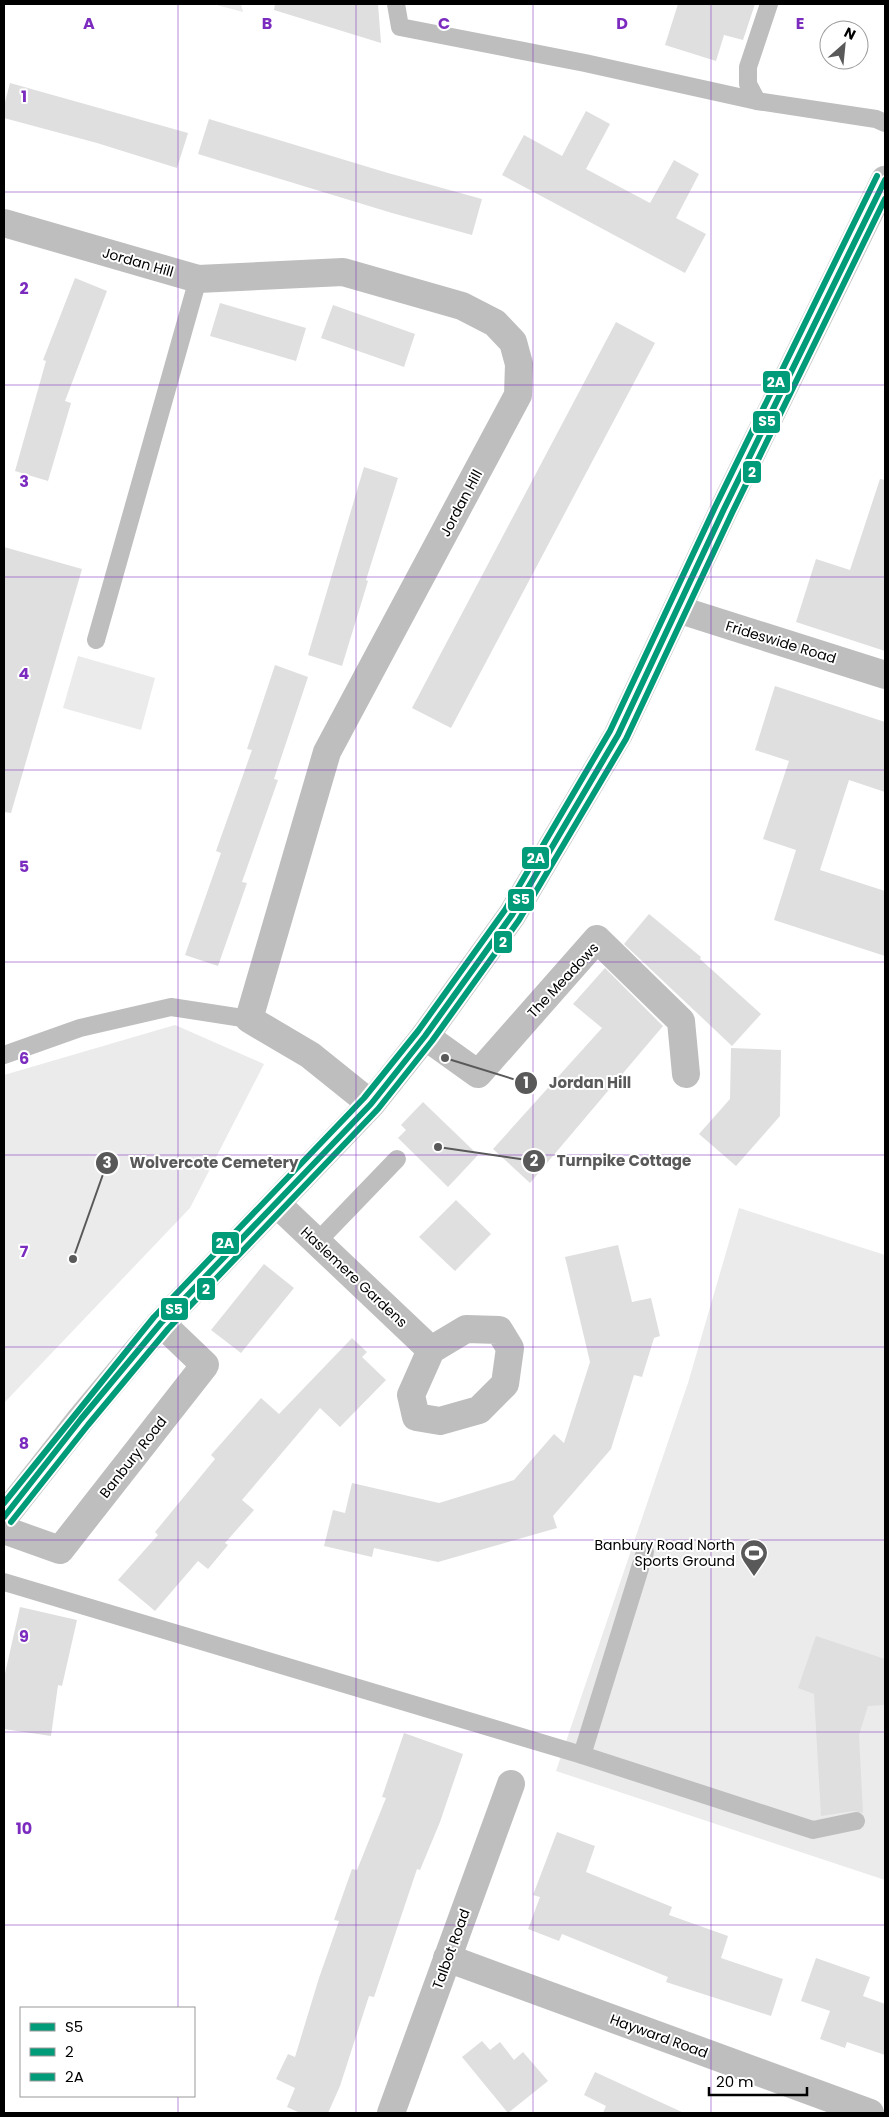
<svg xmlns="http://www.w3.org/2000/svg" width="889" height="2117" font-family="Poppins,sans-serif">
  <rect width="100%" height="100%" fill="#fff"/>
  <g fill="#ebebeb">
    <path d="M213,4H241L243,12Z"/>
    <path d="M78,656L155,678L141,730L63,708Z"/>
    <path d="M175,1025L264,1064L190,1208L4,1403V1075Z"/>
    <path d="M739,1208L885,1255V1880L556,1771L688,1383Z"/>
  </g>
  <g fill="#dfdfdf">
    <path d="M275,4H378L381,43L274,10Z"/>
    <path d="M678,4H755L743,40L724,35L716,61L665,45Z"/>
    <path d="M10,83L188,133L177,168L97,143L4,118V106Z"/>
    <path d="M586,111L610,124L586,169L650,203L674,160L699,174L676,218L706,234L685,273L502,175L524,135L562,156Z"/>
    <path d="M209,119L388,173L482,199L472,235L392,213L198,154Z"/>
    <path d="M75,278L107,291L65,401L71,403L48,481L15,471L46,361L43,360Z"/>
    <path d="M220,303L306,328L296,361L210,336Z"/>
    <path d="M333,305L415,334L404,367L321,338Z"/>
    <path d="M616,322L655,343L451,728L412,708Z"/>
    <path d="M364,467L398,478L366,580L368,581L342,666L308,655Z"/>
    <path d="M880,479L885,480V651L796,622L816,559L850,570Z"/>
    <path d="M4,547L82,569L11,813L4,812Z"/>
    <path d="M275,665L308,677L274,779L278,780L242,882L247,883L218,966L185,955L221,853L216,851L252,750L247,749Z"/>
    <path d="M775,686L885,722V792L849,780L820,870L885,891V956L774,920L796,850L763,839L789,761L755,750Z"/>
    <path d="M649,914L701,957L700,959L761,1014L732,1046L624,944Z"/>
    <path d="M605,968L663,1026L530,1183L493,1149L602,1028L573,1004Z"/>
    <path d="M731,1048L781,1050L780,1116L736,1166L699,1134L730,1099Z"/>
    <path d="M423,1102L478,1155L448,1187L398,1138L406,1130L401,1125Z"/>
    <path d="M456,1200L491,1234L455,1271L419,1237Z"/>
    <path d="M618,1245L632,1302L651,1298L660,1336L654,1338L642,1377L634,1375L611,1449L553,1516L557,1528L438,1562L374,1548L372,1557L324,1546L333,1510L345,1513L352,1483L439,1503L514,1480L554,1434L564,1443L590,1362L565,1257Z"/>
    <path d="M264,1264L294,1288L241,1353L211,1330Z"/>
    <path d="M352,1338L367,1352L362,1357L386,1380L340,1427L320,1408L242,1500L254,1510L225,1543L228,1545L208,1569L198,1561L155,1611L118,1580L158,1535L155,1532L215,1459L211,1455L261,1398L279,1414Z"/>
    <path d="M20,1607L77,1620L62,1686L58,1685L51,1736L4,1729V1678Z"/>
    <path d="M816,1636L885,1659V1705L868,1706L859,1735L863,1813L854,1811L821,1816L814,1694L798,1688Z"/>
    <path d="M404,1733L463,1754L440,1822L420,1870L417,1869L374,1997L369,1996L340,2086L328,2113H300L287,2107L295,2088L276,2079L288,2054L295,2057L319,1978L339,1921L334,1920L352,1869L357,1870L386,1798L382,1797Z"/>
    <path d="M557,1832L595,1846L586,1872L672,1907L669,1915L728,1936L721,1958L783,1979L771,2016L666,1982L668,1977L562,1934L559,1941L528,1929L540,1897L533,1895Z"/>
    <path d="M816,1958L870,1977L863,1996L885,2004V2055L847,2042L845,2048L820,2039L830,2011L801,2001Z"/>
    <path d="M482,2041L490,2050L500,2042L514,2060L523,2052L548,2081L508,2113L462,2057Z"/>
    <path d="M595,2072L684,2113H603L606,2106L584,2095Z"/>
  </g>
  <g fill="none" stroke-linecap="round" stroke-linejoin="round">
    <g stroke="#dbdbdb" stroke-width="29">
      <path id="primary" d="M4,1517L81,1419L161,1323L371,1104L425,1036L512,915L618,735L724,509L885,180"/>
    </g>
    <g stroke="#bebebe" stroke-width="18">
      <path d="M396,4L400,27L585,63L757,101L876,119L885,123"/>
      <path d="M757,101L748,84V67L769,4"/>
      <path d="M96,640L198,279"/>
      <path d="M4,1055L80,1028L171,1007L249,1019"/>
      <path d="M316,1243L397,1159"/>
      <path d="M4,1582L582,1755L813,1830L856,1821"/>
      <path d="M582,1755L645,1552"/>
    </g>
    <g stroke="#bebebe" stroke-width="28">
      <path d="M4,223L198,279L343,272L462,306L495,323L513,342L519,364L518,395L327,752L249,1019L310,1055L371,1104"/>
      <path d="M677,609L885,675"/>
      <path d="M425,1036L478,1074L597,939L681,1021L686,1074"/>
      <path d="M277,1204L431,1350L466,1329L499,1330L510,1348L505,1384L479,1410L440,1421L416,1417L411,1395L431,1350"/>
      <path d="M4,1530L60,1550L205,1365L161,1323"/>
      <path d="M447,1958L870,2113"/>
      <path d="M391,2113L511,1784"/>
    </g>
    <use href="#primary" stroke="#bebebe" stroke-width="28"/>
    <g stroke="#fff" stroke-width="10">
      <path id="bus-1" d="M4,1517L81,1419L161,1323L371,1104L425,1036L512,915L618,735L724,509L885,180"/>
    </g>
    <g stroke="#fff" stroke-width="10">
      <path id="bus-2" d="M11,1522L88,1425L168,1329L378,1109L432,1041L519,920L626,739L732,513L885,199"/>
    </g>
    <g stroke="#fff" stroke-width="10">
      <path id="bus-3" d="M4,1503L154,1317L364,1098L418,1031L505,910L610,731L716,505L877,176"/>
    </g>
    <use href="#bus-1" stroke="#009b79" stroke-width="6"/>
    <use href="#bus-2" stroke="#009b79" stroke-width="6"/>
    <use href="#bus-3" stroke="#009b79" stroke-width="6"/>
  </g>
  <path fill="none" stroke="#7b2cbf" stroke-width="1" stroke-opacity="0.55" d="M178,4V2008M356,4V2113M533,4V2113M711,4V2113M4,192H885M4,385H885M4,577H885M4,770H885M4,962H885M4,1155H885M4,1347H885M4,1540H885M4,1732H885M4,1925H885M178,2096V2113"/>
  <defs>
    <g id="stadium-pin" transform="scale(1.4375)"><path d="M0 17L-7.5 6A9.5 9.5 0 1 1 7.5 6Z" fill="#595959" stroke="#fff"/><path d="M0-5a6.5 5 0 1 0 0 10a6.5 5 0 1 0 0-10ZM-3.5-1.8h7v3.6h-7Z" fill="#fff"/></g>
  </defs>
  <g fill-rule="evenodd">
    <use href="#stadium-pin" x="754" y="1553"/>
  </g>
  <g text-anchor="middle" stroke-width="4" stroke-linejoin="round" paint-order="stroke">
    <g font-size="14" fill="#000" stroke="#fff">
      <text transform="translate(138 262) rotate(16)" y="5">Jordan Hill</text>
      <text transform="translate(461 503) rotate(-62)" y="5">Jordan Hill</text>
      <text transform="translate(781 642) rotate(17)" y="5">Frideswide Road</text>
      <text transform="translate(563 980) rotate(-47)" y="5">The Meadows</text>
      <text transform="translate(354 1277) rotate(43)" y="5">Haslemere Gardens</text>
      <text transform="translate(133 1457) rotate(-52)" y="5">Banbury Road</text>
      <text transform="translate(451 1949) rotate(-70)" y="5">Talbot Road</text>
      <text transform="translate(659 2036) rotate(20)" y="5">Hayward Road</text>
    </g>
    <g font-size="14" fill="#000" stroke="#fff" text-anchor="end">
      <text x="735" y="1550">Banbury Road North<tspan x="735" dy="16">Sports Ground</tspan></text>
    </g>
  </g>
  <g font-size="16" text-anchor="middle" font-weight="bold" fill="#7b2cbf" stroke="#fff" stroke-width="4" stroke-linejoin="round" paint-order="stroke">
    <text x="89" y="29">A</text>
    <text x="267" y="29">B</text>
    <text x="444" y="29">C</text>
    <text x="622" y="29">D</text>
    <text x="800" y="29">E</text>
    <text x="24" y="102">1</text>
    <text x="24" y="294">2</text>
    <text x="24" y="487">3</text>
    <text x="24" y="679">4</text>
    <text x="24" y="872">5</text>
    <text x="24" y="1064">6</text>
    <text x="24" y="1257">7</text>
    <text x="24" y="1449">8</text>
    <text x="24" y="1642">9</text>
    <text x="24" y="1834">10</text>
  </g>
  <path fill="none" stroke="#595959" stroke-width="2" d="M445 1058L526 1083M438 1147L534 1161M73 1259L107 1163"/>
  <g fill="#595959" stroke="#fff" stroke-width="2">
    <circle cx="445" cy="1058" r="5"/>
    <circle cx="438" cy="1147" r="5"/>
    <circle cx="73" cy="1259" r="5"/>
    <circle cx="526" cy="1083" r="12"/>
    <circle cx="534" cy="1161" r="12"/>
    <circle cx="107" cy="1163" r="12"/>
  </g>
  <g font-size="15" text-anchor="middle" font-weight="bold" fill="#fff">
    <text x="526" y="1088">1</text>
    <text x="534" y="1166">2</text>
    <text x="107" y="1168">3</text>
  </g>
  <g font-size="15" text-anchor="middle" font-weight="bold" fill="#595959" stroke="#fff" stroke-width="4" stroke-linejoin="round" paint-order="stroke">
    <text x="590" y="1088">Jordan Hill</text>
    <text x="624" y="1166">Turnpike Cottage</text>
    <text x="214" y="1168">Wolvercote Cemetery</text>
  </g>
  <g stroke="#fff" stroke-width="2">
    <rect x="762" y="370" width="29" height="24" rx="5" fill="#009b79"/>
    <rect x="752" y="410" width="29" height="24" rx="5" fill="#009b79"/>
    <rect x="742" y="460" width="20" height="24" rx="5" fill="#009b79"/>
    <rect x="521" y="846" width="29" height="24" rx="5" fill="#009b79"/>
    <rect x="507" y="888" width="28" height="24" rx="5" fill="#009b79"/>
    <rect x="493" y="930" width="20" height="24" rx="5" fill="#009b79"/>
    <rect x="211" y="1231" width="29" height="24" rx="5" fill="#009b79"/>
    <rect x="196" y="1277" width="20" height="24" rx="5" fill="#009b79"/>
    <rect x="160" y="1297" width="29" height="24" rx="5" fill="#009b79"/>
  </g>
  <g font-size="14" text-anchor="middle" font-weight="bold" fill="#fff">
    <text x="776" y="387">2A</text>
    <text x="767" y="426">S5</text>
    <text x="752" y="477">2</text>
    <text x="536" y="863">2A</text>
    <text x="521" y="904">S5</text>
    <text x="503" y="947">2</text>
    <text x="225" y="1248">2A</text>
    <text x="206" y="1294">2</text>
    <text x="174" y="1314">S5</text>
  </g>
  <rect width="889" height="2117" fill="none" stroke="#000000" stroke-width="10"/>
  <rect x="20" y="2007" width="175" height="90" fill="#ffffff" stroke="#999999"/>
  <rect x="30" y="2023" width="25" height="8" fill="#009b79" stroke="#999999"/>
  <text x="65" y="2032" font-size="15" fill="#000000">S5</text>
  <rect x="30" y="2048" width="25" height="8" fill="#009b79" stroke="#999999"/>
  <text x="65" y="2057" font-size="15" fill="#000000">2</text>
  <rect x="30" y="2073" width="25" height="8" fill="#009b79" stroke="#999999"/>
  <text x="65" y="2082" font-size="15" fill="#000000">2A</text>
  <g transform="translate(844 45) rotate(27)"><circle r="24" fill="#ffffff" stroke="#999999"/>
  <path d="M0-4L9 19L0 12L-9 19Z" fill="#595959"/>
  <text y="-8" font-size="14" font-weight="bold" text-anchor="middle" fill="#000000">N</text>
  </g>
  <path d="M709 2087v8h98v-8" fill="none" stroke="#000000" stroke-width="2.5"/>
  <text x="716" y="2087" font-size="15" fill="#000000" stroke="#ffffff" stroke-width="4" paint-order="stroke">20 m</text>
</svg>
